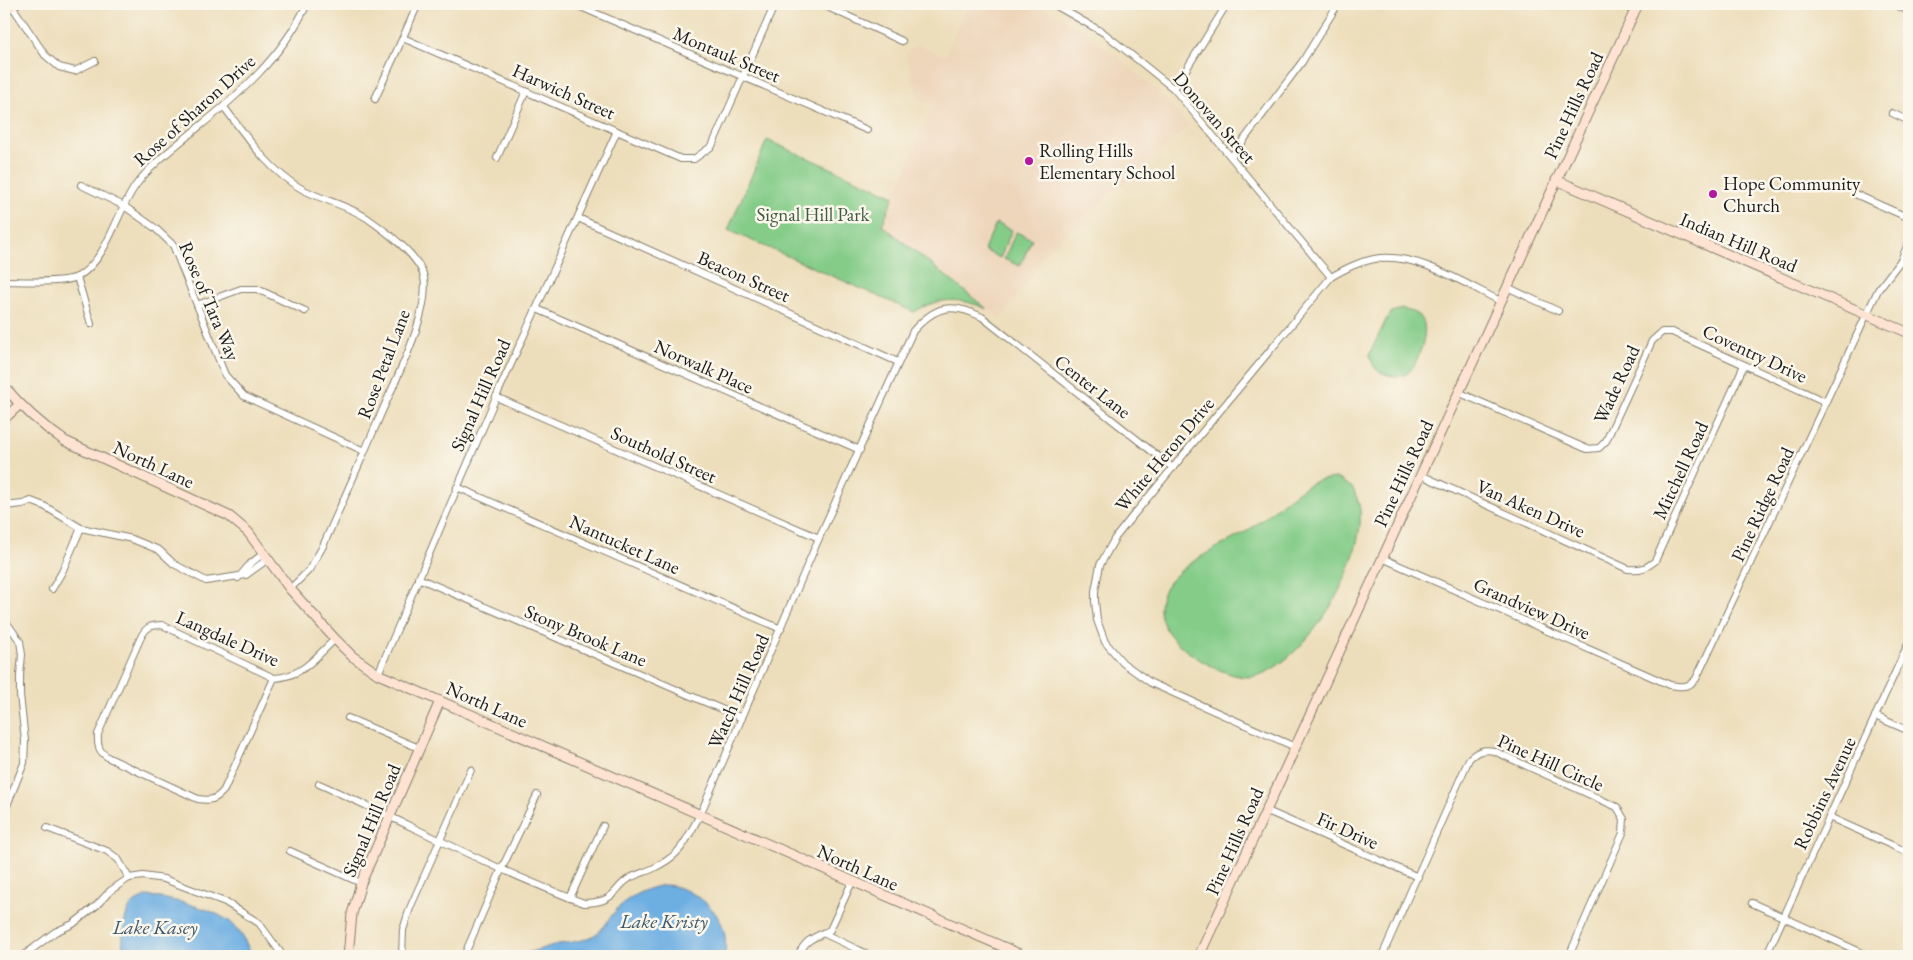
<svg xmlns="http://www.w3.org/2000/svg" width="1913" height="960" font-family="'EB Garamond',serif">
  <rect width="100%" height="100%" fill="#fbf7ec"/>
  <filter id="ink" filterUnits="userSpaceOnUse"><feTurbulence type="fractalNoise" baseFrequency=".02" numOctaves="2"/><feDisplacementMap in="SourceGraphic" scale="10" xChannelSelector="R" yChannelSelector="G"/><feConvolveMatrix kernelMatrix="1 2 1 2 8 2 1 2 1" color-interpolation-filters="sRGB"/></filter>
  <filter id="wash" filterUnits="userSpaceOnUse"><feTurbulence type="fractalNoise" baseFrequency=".0096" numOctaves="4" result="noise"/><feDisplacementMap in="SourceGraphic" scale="20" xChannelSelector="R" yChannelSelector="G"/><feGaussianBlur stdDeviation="1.12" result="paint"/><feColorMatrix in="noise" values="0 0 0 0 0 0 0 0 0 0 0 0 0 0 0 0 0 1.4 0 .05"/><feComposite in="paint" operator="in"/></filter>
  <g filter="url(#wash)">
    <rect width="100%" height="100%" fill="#eddebb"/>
    <path fill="#eed6bb" d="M968,4H1038L1083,31L1123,61L1162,96L1189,126L1048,249L1001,320L882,225L933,105L919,99L905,54L916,44L945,56Z"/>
    <g fill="#84cc88" stroke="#507452">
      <path d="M767,140L894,196L882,225L987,309C960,297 939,297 914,312L728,230Z"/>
      <path d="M996,223L1012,230L1000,258L984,250Z"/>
      <path d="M1016,232L1032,239L1020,266L1004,259Z"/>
      <path d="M1402,309C1409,311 1416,312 1422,319C1430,330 1418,363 1409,372C1402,379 1383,376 1376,369C1373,366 1371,359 1369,355L1387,318L1392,312Z"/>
      <path d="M1336,478L1353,488C1355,494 1359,502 1360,509C1363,540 1345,583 1329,609C1313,634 1286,667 1256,676C1231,683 1178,651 1166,629C1156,613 1159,594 1171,580C1191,558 1223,546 1247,531C1268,517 1292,492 1314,482C1320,479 1329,479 1336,478Z"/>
    </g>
    <g fill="#6eafe2" stroke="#45667f">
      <path d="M666,885C688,887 713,903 722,925C726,935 726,946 725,956H518C530,952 543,948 555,945C568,942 585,942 596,934C606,927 610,916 618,908C629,896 650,886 666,885Z"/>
      <path d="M148,896C174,900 207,906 229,921C240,929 247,944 252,956H123C122,943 122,911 134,903C137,900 144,898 148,896Z"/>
    </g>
  </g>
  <g filter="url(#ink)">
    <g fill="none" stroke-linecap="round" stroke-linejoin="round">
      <g stroke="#847d6c" stroke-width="8">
        <g id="street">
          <path d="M574,4L867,130"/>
          <path d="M821,4L902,41"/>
          <path d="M1053,4L1104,33L1174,89L1331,277"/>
          <path d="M1893,4L1909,11"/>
          <path d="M12,6L45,55L59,67L75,71L95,61"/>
          <path d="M403,38L681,159H694L712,146L775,4"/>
          <path d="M1174,89L1227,4"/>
          <path d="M375,99L418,4"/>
          <path d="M224,107C246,136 269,171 302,189C322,200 347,205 367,218C384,230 419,255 424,277C431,315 392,386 377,423C359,464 341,506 322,548L309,570L290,589"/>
          <path d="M1892,113L1909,121"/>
          <path d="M1231,157L1302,62L1338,4"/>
          <path d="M497,158L526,91"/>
          <path d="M81,185L124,206L155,228L173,245L225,375L244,396L364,451"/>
          <path d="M1855,194L1909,218"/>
          <path d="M578,218L898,362"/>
          <path d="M77,277L91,324"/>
          <path d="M4,281C20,281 66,284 79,276C111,255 116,209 139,181C155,161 176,146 195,130C239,95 283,56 307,4"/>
          <path d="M1507,287L1558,311"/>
          <path d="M197,305L241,289H257L305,311"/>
          <path d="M537,309L860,450"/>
          <path d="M1458,392L1587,449L1599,448L1606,441L1652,341L1662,332H1672L1826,402"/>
          <path d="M496,397L819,538"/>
          <path d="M1421,475L1628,569C1640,570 1645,569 1655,561L1744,365"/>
          <path d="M457,487L781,629"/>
          <path d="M4,506L23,504L31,501L44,506L81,528L132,539L159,550L174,564L206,581L246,575L268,559"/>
          <path d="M1382,558L1670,685C1682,687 1688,688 1696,679L1878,290L1901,260L1909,242"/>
          <path d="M238,578L250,564L264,553"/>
          <path d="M418,578L742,718"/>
          <path d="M52,589L62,572L81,528"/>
          <path d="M4,619L20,641L22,655L20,675V695L25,741L24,763L4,813"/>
          <path d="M378,674L496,397L617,131"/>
          <path d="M274,678L224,790C216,800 210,801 198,799L109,758C99,752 97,746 98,734L141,637C146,627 151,625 162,625L274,678C302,677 315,658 335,639"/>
          <path d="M1875,716L1909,731"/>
          <path d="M348,718L419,748"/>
          <path d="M1295,747L1151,683L1123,663L1105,642L1097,620L1095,601V591L1100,565L1115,538L1131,518L1331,277C1345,269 1358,262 1374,259C1414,251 1466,284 1500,301"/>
          <path d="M319,784C408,823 494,870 584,903C594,903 606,901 613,894C618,889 622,883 627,880C635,874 644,873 652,869C683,854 684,843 700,815L819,538L913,331C935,306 951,302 982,317L1173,468"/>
          <path d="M1265,810L1418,877"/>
          <path d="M1829,817L1909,853"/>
          <path d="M47,828L107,851L118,859L129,878"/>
          <path d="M290,851L361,883"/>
          <path d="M570,898L603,826"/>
          <path d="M1752,903L1869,956"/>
          <path d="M823,933L871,956"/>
          <path d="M23,956L55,932L73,924L97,905L110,891L129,878L143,876L164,879L225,902L259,923L283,956"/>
          <path d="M402,956L403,930L410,908L471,770"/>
          <path d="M464,956L502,868L537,795"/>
          <path d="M798,956C806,938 814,938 830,930L852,882"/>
          <path d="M1382,956L1469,759C1477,751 1483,749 1494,751L1617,807L1624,819L1623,833L1569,956"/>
          <path d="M1766,956L1909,642"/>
        </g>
      </g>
      <g stroke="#847d6c" stroke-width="11">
        <g id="secondary">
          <path d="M4,11L15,4"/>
          <path d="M1556,180L1909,333"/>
          <path d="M4,386C22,408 41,425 65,441L229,516L248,532L290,589L335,639L352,656L378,674L1024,956"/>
          <path d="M4,419L19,405"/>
          <path d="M348,956L352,914L361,883L440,701"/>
          <path d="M1199,956L1638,4"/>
        </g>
      </g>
      <use href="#street" stroke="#fff" stroke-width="6"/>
      <use href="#secondary" stroke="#fee3d2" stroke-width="9"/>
    </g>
  </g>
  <g fill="#b5179e" stroke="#fbf7ec" stroke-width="2">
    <circle cx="1029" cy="161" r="5"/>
    <circle cx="1713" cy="194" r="5"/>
  </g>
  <g text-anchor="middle" stroke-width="5" stroke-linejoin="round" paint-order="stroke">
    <g font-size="19" fill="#1c1c1c" stroke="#fbf7ec">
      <text transform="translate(727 54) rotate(23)" y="7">Montauk Street</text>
      <text transform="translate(564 91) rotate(24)" y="7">Harwich Street</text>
      <text transform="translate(1573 105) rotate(-65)" y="7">Pine Hills Road</text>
      <text transform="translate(194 110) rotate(-42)" y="7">Rose of Sharon Drive</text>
      <text transform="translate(1215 117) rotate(49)" y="7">Donovan Street</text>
      <text transform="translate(1739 242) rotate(23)" y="7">Indian Hill Road</text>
      <text transform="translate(744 276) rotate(24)" y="7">Beacon Street</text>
      <text transform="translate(210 301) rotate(67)" y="7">Rose of Tara Way</text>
      <text transform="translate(1755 353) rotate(25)" y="7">Coventry Drive</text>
      <text transform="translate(383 364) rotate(-69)" y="7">Rose Petal Lane</text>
      <text transform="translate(704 366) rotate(24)" y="7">Norwalk Place</text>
      <text transform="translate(1616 384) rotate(-65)" y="7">Wade Road</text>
      <text transform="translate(1093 386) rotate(38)" y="7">Center Lane</text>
      <text transform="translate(480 395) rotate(-66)" y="7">Signal Hill Road</text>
      <text transform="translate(664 454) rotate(24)" y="7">Southold Street</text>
      <text transform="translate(1164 454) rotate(-50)" y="7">White Heron Drive</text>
      <text transform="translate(154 464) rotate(25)" y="7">North Lane</text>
      <text transform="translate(1680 470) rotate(-65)" y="7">Mitchell Road</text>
      <text transform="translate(1403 473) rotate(-65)" y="7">Pine Hills Road</text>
      <text transform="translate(1762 504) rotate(-65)" y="7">Pine Ridge Road</text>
      <text transform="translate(1531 508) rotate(24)" y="7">Van Aken Drive</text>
      <text transform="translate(625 544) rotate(24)" y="7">Nantucket Lane</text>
      <text transform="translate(1532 608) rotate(24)" y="7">Grandview Drive</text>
      <text transform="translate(586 635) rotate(23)" y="7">Stony Brook Lane</text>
      <text transform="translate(228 638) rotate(24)" y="7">Langdale Drive</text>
      <text transform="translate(738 691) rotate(-66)" y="7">Watch Hill Road</text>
      <text transform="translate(487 704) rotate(24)" y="7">North Lane</text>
      <text transform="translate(1551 762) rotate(24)" y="7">Pine Hill Circle</text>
      <text transform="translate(1824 793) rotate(-65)" y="7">Robbins Avenue</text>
      <text transform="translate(371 820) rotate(-67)" y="7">Signal Hill Road</text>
      <text transform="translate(1348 830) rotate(24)" y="7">Fir Drive</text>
      <text transform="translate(1234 841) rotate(-66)" y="7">Pine Hills Road</text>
      <text transform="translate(858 867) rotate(24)" y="7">North Lane</text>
    </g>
    <g font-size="19" fill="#1c1c1c" stroke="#fbf7ec" text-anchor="start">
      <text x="1039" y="157">Rolling Hills<tspan x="1039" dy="22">Elementary School</tspan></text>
      <text x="1723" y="190">Hope Community<tspan x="1723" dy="22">Church</tspan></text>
    </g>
    <g font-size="19" fill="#405a42" stroke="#fbf7ec">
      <text x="813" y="221">Signal Hill Park</text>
    </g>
    <g font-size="20" font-style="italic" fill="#3d576b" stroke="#fbf7ec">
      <text x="664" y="928">Lake Kristy</text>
      <text x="155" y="934">Lake Kasey</text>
    </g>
  </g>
  <rect width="1913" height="960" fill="none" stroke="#fbf7ec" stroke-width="20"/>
</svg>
